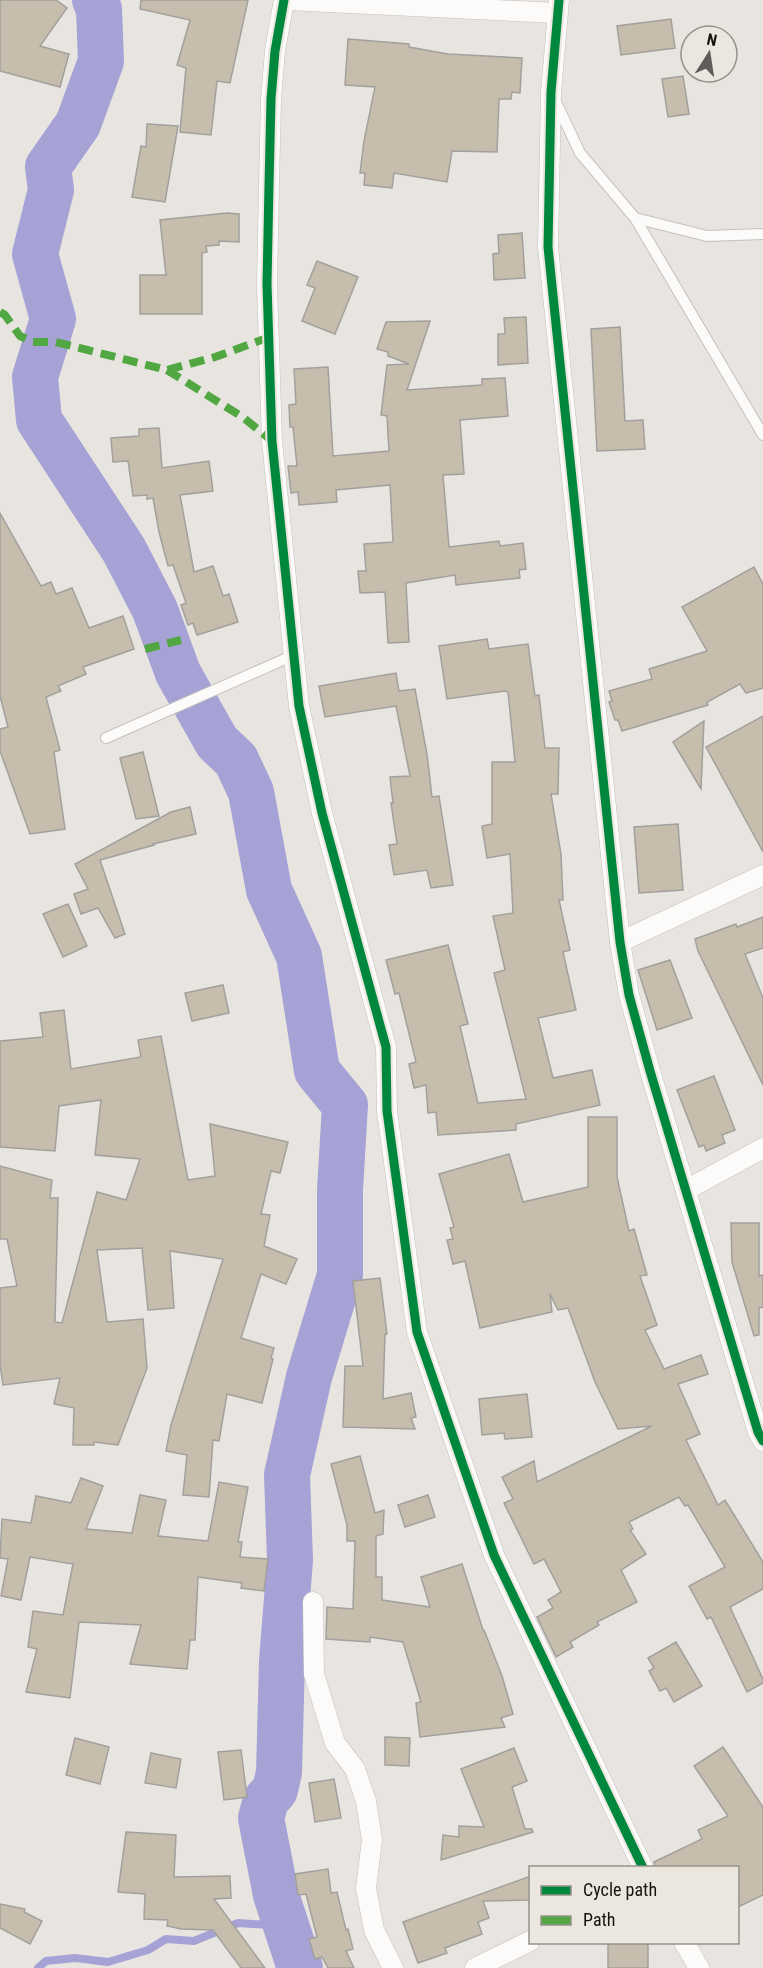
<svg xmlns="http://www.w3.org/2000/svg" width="763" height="1968" font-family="'Roboto Condensed',sans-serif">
  <rect width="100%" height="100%" fill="#e8e5e1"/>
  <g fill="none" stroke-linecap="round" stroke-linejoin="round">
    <path stroke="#a6a2d5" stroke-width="8" d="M38,1968L46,1961L75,1958L108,1962L148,1950L166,1939L194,1941L238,1923L285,1926"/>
    <path stroke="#a6a2d5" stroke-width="46" d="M95,0L99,9L101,61L78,124L48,167L51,190L35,254L53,319L35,377L39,420L124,550L155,610L178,673L217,742L236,760L251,792L269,890L299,956L317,1071L345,1105L340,1190V1275L309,1377L287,1475L290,1560L282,1661L279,1772L275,1790L266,1800L261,1818L276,1895L300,1968"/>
  </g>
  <g fill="#c7bdad" stroke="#a2a09d" stroke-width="1.5">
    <path d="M0,0H56L67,8L40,46L69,54L60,87L0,71Z"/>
    <path d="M141,0H248L230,83L217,81L211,135L180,132L186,68L177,65L190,20L140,9Z"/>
    <path d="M671,19L675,48L621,55L617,26Z"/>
    <path d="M348,39L409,44V47L448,54L522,58L520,93L512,92L511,99H499L497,152L452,151L447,182L394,173L392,188L364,185L365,173H360L364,141L375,87L345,85Z"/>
    <path d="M683,76L689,114L668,117L662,79Z"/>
    <path d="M147,124L178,126L165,202L132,197L141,146L146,147Z"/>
    <path d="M227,213L239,214V242L219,241V245L206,246L207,252L202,253V314H140V275H166L160,220Z"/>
    <path d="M522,233L525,278L494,280L493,254L499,253L498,235Z"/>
    <path d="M317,261L358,277L335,334L302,321L315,288L307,285Z"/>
    <path d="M526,317L528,363L498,365V334H505L504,318Z"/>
    <path d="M430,321L407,390L482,385V379L505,378L508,416L460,420L464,474L443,475L449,547L499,541L500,546L523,543L526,569L519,570L520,578L456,585L455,575L406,583L409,642L388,643L385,592L360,593L358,571H366L364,544L393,542L390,485L336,490L337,502L299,505L298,492L291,493L288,466H297L293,427H290L289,405L296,404L294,369L328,367L333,456L389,451L387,416L381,415L387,365L409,364L388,356V352L377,349L386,322Z"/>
    <path d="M620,327L625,421L643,420L645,449L597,451L591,329Z"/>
    <path d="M159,428L162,468L209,461L213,491L180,495L194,572L213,566L223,596L229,594L238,622L197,635L193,623L188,625L181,605L186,603L173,565L168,566L159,532L153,498L147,499V495L133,496L128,461L113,462L111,438L139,436V429Z"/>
    <path d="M0,513L41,586L51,582L56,594L72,588L89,628L123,616L134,649L83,667L86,674L58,686L61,691L46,697L60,750L54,752L65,829L30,834L0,751V729L8,727L0,696Z"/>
    <path d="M754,567L763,584V688L746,693L740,684L707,702L708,705L622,731L618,720H615L609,702L612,701L609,691L652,679L649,669L707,651L682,607Z"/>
    <path d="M487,639L489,649L528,644L535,696L539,695L545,748H559L558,794H551L561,854L563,900H559L570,950L563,952L576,1010L538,1018L553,1078L592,1070L600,1105L516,1124V1130L438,1135L436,1112L428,1113L426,1085L414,1088L409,1064L416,1062L399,993L395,994L386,960L448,945L468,1024L460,1026L478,1103L526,1099L494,973L505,970L493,916L513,913L510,854L487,858L482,826L492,824V762H515L508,692L505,691L447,699L439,646Z"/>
    <path d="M396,673L399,691L415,689L427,754L432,797L439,796L453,885L431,888L427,870L394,875L389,845L397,844L391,803H393L390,777L410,776L396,706L325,717L319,686Z"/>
    <path d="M763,716V852L706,747Z"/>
    <path d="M704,721L701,789L673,742Z"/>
    <path d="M143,752L159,816L136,819L120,758Z"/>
    <path d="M190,807L196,834L153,844L154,845L100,860L125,934L115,938L98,908L81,914L74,894L88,889L75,864L171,812Z"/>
    <path d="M678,824L683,890L639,893L634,827Z"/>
    <path d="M68,904L87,946L63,957L43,914Z"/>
    <path d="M763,917V948L745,954L763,998V1085L698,951L695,939L736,924L737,927Z"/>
    <path d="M670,960L692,1018L657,1030L638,970Z"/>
    <path d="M223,985L229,1013L192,1021L185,993Z"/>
    <path d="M64,1010L71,1069L141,1057L138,1040L161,1036L188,1180L215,1176L210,1124L288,1142L280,1173L271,1171L261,1214L270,1215L264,1246L297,1259L286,1284L261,1274L241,1338L274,1348L271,1358L273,1359L262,1403L227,1394L219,1441L213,1440L209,1497L183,1495L187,1455L166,1451L171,1425L223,1259L170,1251L174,1308L148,1310L142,1248L97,1250L107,1322L143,1319L147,1368L118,1445L94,1442V1445H73L74,1408L54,1404L60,1378L3,1385L0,1365V1288L17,1286L7,1239H0V1166L52,1180L50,1198H58L55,1322L62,1323L97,1192L126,1200L140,1159L95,1155L101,1100L59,1106L55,1151L0,1147V1041L43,1037L40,1013Z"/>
    <path d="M714,1076L735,1130L722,1135L725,1143L706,1151L704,1145L699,1147L677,1090Z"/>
    <path d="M588,1117H617V1177L629,1231L634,1229L647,1275L640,1276L657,1325L645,1330L664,1369L701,1355L708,1374L678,1384L700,1434L686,1440L718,1505L725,1500L763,1562V1589L730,1607L763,1679V1683L747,1692L711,1617L707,1619L689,1586L725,1567L688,1505L685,1506L679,1497L629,1522L633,1529L630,1530L646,1554L621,1570L637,1602L597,1622L599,1625L570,1642L573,1647L556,1657L537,1617L553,1608L548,1600L561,1592L544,1559L534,1564L504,1503L513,1499L502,1477L534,1461L537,1482L652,1426L618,1429L595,1382L568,1308L558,1310L550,1294L552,1312L480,1328L465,1261L453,1264L447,1240L453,1239L450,1228L454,1227L439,1174L509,1154L523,1202L588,1187Z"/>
    <path d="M731,1223H759V1276L763,1275V1307L759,1308V1335L754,1336L732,1262Z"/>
    <path d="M380,1278L387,1334H385L383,1399L411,1393L416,1417L411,1418L415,1429L343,1427L345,1366H363L353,1281Z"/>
    <path d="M527,1394L532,1437L505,1439L504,1433L482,1435L479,1399Z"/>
    <path d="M360,1456L375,1513L384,1510L383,1534L376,1536V1577H382V1600L430,1607L421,1577L462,1564L483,1630H484L502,1676L513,1714L501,1718L505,1727L420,1737L416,1703L421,1702L403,1642L370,1637V1642L326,1639L327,1607L353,1609L355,1541H347V1525L331,1464Z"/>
    <path d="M81,1478L103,1486L86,1529L132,1533L140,1495L166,1500L158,1536L208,1541L219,1482L248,1487L238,1542H242L240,1557L268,1559L264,1591L241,1588L242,1583L198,1577L195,1640H190L187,1669L130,1664L141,1625L79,1622L70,1698L26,1692L37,1649L28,1647L33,1611L63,1615L73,1564L30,1557L21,1600L1,1596L8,1559L0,1558L2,1519L31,1523L36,1496L71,1503Z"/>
    <path d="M428,1495L435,1517L405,1527L398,1505Z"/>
    <path d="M676,1642L702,1686L674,1702L666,1688L660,1691L649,1671L654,1668L648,1658Z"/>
    <path d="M385,1737L410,1738L409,1766L385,1765Z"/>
    <path d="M75,1738L109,1747L100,1784L66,1775Z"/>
    <path d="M723,1747L763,1807V1895L738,1907V1868H655L654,1862L702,1839L698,1830L728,1816L694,1766Z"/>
    <path d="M514,1748L527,1781L512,1787L525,1829H532L533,1832L441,1860L443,1835L459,1837V1826L484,1827L461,1769Z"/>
    <path d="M241,1750L247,1797L224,1800L218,1752Z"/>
    <path d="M151,1753L181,1759L176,1788L145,1783Z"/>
    <path d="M334,1779L341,1818L315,1822L309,1783Z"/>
    <path d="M126,1832L176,1835L174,1877L230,1876L231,1898L214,1899L265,1968H241L213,1930L181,1929L167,1926L168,1920L144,1919L145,1894L118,1892Z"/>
    <path d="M328,1869L331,1893L337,1892L346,1930L348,1929L353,1949L346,1951L354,1968H328L322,1957L315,1959L309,1939L317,1937L306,1894L298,1895L295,1874Z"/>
    <path d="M531,1876V1900L483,1901L489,1918L478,1922L482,1934L445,1948L447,1953L418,1963L403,1922Z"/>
    <path d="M0,1904L25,1909L24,1912L42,1921L30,1944L0,1928Z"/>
    <rect x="608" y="1943" width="40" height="25"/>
  </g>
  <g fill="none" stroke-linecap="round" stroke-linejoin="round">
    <g stroke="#c3c1be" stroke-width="12">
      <g id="service">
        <path d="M555,100L580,153L635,218L763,435"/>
        <path d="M635,218L707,236L763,234"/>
        <path d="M106,738L294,655"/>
      </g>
    </g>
    <g stroke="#c3c1be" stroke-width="21">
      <g id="minor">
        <path d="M284,0L275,51L271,99L269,185L267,284L272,441L299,706L322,813L386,1047L387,1111L417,1332L494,1555L643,1868"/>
        <path d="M288,0L557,13"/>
        <path d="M559,0L551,92L548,247L620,942L629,995L650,1071L758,1432L763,1441"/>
        <path d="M620,942L763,875"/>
        <path d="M686,1190L763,1148"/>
        <path d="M313,1602L314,1674L335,1743L355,1769L366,1801L372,1840L366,1888L374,1930L393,1968"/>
        <path d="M684,1942L699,1968"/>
        <path d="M475,1968L530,1941"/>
      </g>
    </g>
    <use href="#service" stroke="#fcfbfa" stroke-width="10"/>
    <use href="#minor" stroke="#fcfbfa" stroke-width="20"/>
    <g stroke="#51a842" stroke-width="8" stroke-dasharray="15 8" stroke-linecap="butt">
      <path d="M0,312L5,315L20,336L33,342H56L167,370L215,357L267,338"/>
      <path d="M167,370L244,418L272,441"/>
      <path d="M145,649L181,640"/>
    </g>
    <g stroke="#ebe6de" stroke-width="13">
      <g id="cycleway">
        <path d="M284,0L275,51L271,99L269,185L267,284L272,441L299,706L322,813L386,1047L387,1111L417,1332L494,1555L643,1868"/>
        <path d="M559,0L551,92L548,247L620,942L629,995L650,1071L758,1432L763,1441"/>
      </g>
    </g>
    <use href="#cycleway" stroke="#00873e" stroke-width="9"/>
  </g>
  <rect x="529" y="1866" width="210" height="78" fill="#ebe6de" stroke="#95928c" stroke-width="1.5"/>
  <rect x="541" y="1886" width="30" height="9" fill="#00873e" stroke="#95928c" stroke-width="1.5"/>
  <text x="583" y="1896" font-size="18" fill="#151310">Cycle path</text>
  <rect x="541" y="1916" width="30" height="9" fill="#51a842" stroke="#95928c" stroke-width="1.5"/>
  <text x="583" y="1926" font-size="18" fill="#151310">Path</text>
  <g transform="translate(709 54) rotate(12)"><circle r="28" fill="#ebe6de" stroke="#95928c" stroke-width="1.5"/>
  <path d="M0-4.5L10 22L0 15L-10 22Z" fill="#5f5c59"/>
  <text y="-9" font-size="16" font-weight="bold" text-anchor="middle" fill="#151310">N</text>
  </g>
</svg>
